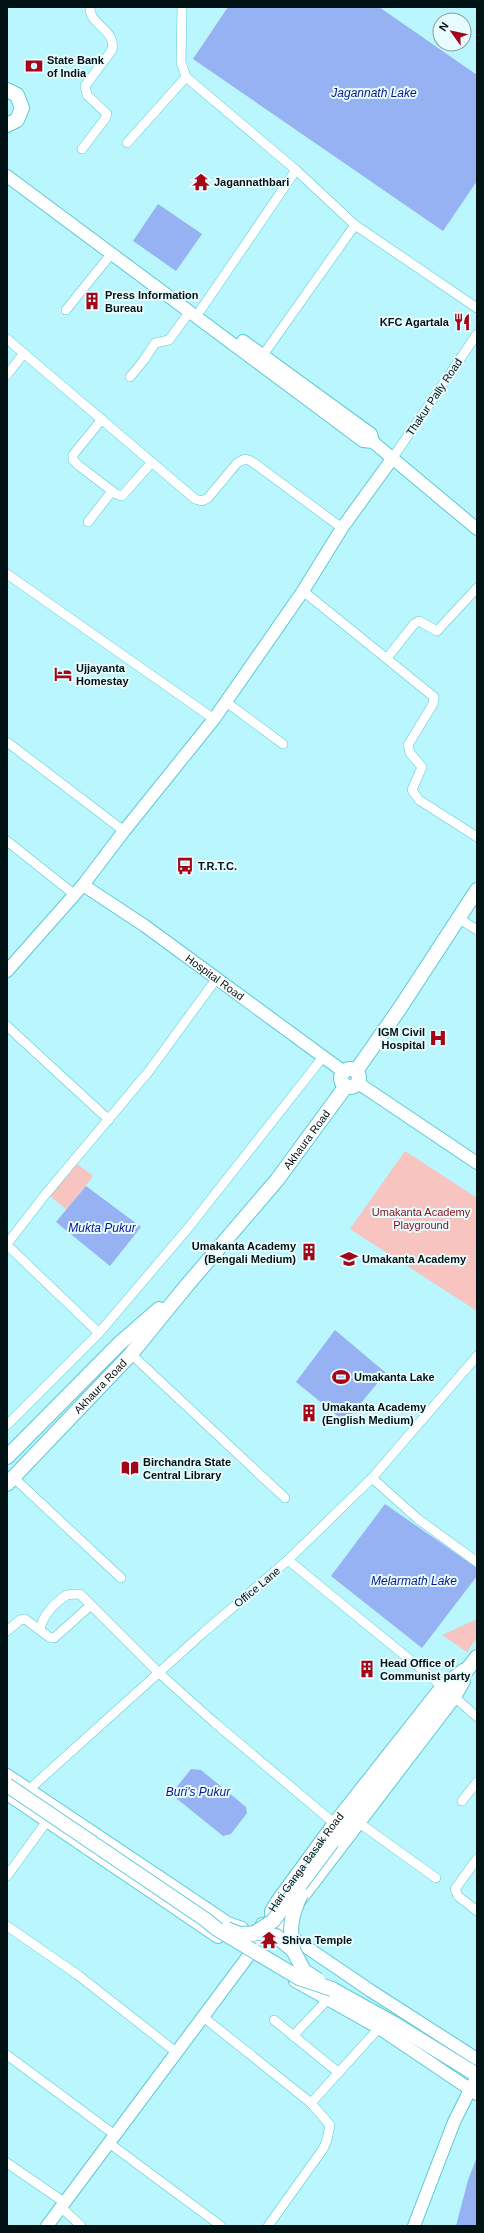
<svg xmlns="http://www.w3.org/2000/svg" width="484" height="2233" font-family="Arial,sans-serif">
  <rect width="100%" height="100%" fill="#baf6fe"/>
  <g fill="#f7c4bf">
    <path d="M405,1151L477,1198V1311L350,1229Z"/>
    <path d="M76,1163L93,1176L67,1210L50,1196Z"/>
    <path d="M477,1619V1637L467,1652L442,1635Z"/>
  </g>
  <g fill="#96b2f2">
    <path d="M228,7H379L477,75V181L443,231L193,59Z"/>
    <path d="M158,204L202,234L176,271L133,241Z"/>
    <path d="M86,1186L141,1227L110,1266L56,1222Z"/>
    <path d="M335,1330L386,1373L345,1422L296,1382Z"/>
    <path d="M385,1504L477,1568V1576L422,1648L331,1576Z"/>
    <path d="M191,1769L201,1770L246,1807L247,1813L231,1834L223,1836L176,1798L175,1789Z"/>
    <path d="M477,2157V2226H456L468,2180Z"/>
  </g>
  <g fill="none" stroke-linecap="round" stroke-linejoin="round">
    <g stroke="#5bc9d6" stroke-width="10">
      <g id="street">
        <path d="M182,7L181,62L186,77L296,170L355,225L477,308"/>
        <path d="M127,143L186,77"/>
        <path d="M82,149L105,119L107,114L87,95L85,86L112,50C117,30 88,24 90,7"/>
        <path d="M66,310L112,253"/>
        <path d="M200,311L296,170"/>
        <path d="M7,339L195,499L202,501L208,498L237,463L245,459L251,461L342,528"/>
        <path d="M263,355L355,225"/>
        <path d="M7,375L24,353"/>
        <path d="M130,377L144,360L155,343L169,340L190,311"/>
        <path d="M102,419L73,455V460L78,465L116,494L122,496L152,462"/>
        <path d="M392,459L477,334"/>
        <path d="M88,522L112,491"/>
        <path d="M7,574L214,719"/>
        <path d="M303,591L434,697L433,704L408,745L410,753L422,767L412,790L419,800L477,837"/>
        <path d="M387,658L414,624L419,621L437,631L477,588"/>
        <path d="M226,702L283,744"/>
        <path d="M7,742L124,831"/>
        <path d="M7,841L75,895"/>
        <path d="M458,918L477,930"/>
        <path d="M7,1026L109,1120"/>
        <path d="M7,1244L44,1196L149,1071L217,978"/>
        <path d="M7,1245L99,1333"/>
        <path d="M131,1354L285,1498"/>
        <path d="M7,1425L99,1333L189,1227L323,1057"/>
        <path d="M14,1478L121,1578"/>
        <path d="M372,1478L418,1519L477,1562"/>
        <path d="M288,1560L442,1686L477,1717"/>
        <path d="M40,1630C42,1616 55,1602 67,1595C70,1594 76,1594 80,1594L159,1673L215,1723L334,1823"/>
        <path d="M7,1631L20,1620L25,1619L49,1637L54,1638L91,1605"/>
        <path d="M24,1794L204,1632L288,1560L372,1478L477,1356"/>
        <path d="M462,1801L477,1782"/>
        <path d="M358,1822L436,1878"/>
        <path d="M477,1859L455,1889L458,1896L477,1911"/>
        <path d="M7,1876L47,1821"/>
        <path d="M7,1926L78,1975L176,2052"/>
        <path d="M202,2016L311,2103L330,2125L327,2140L323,2149L268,2226"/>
        <path d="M274,2020L339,2073"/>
        <path d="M293,2036L328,1999"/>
        <path d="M7,2055L115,2135"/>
        <path d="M311,2103L379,2028"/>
        <path d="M109,2143L221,2226"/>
        <path d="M7,2163L64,2202"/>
        <path d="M61,2207L81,2226"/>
      </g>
    </g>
    <g stroke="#5bc9d6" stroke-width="14">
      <g id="secondary">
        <path d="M7,176L363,441L373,442L477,529"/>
        <path d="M243,341L371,434L373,442"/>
        <path id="s1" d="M83,885L145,926L344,1072"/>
        <path d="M7,971L83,885L124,831L214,719L303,591L342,528L392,459"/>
        <path d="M358,1083L477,1163"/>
        <path d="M7,1775L228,1923L242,1928"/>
        <path d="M7,1794L218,1937"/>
        <path d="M262,1924L271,1923L371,1991L477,2059"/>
        <path id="s2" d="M272,1924L271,1911L277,1901L334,1823L442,1686L463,1670"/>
        <path d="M272,1924L285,1920L455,1697L464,1681"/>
        <path d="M295,1981L379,2028L477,2094"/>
        <path d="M47,2226L270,1927"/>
        <path d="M414,2226L454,2122L474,2082"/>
      </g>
    </g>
    <g stroke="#5bc9d6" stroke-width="16">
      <g id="primary">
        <path d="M7,90L17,95L22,108L17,120L7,125"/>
        <circle cx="350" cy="1078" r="9"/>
        <path d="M356,1071L400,1008L477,890"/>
        <path d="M7,1457L120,1343L159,1309"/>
        <path id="s3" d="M7,1484L131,1354L188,1284L277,1180L346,1086"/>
        <path d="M332,1842L477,1657"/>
        <path d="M332,1989L393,2023L477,2075"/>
      </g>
    </g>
    <use href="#street" stroke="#fff" stroke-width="9"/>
    <use href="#secondary" stroke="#fff" stroke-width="12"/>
    <use href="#primary" stroke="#fff" stroke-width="14"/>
    <g stroke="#5bc9d6" stroke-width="16" stroke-linecap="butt">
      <g id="primary-bridge">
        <path d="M7,1785L206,1920L217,1929L299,1978L332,1989"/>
        <path d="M227,1929L239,1934L262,1933L276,1936L293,1950L304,1971L318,1980"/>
        <path d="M253,1934L273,1921L332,1842"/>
        <path d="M293,1950C289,1927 291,1916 301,1894"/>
      </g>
    </g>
    <use href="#primary-bridge" stroke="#fff" stroke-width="14"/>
  </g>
  <defs>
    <g id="bank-bare" transform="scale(1.38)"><path d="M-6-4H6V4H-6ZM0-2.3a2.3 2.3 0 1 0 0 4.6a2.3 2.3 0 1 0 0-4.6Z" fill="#a20617" stroke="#e8fbfe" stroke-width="2.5" paint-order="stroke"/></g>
    <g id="temple-bare" transform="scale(1.38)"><path d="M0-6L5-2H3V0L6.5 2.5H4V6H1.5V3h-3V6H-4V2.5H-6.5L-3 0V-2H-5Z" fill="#a20617" stroke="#e8fbfe" stroke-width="2.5" paint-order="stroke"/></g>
    <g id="building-bare" transform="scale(1.38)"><path d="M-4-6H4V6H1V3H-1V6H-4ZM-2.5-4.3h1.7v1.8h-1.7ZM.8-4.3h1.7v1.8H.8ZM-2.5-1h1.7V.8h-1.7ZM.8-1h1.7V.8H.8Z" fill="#a20617" stroke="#e8fbfe" stroke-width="2.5" paint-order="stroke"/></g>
    <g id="restaurant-bare" transform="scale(1.38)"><path d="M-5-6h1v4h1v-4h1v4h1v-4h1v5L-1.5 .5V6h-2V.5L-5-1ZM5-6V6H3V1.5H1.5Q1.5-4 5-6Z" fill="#a20617" stroke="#e8fbfe" stroke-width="2.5" paint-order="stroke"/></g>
    <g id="hotel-bare" transform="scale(1.38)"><path d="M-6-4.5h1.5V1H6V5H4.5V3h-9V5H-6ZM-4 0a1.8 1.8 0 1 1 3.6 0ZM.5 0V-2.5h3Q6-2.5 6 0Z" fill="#a20617" stroke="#e8fbfe" stroke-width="2.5" paint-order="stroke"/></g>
    <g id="bus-bare" transform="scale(1.38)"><path d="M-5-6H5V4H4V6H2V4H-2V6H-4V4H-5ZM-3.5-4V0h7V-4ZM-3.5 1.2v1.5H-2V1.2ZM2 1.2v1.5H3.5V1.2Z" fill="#a20617" stroke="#e8fbfe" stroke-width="2.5" paint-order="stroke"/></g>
    <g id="hospital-bare" transform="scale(1.38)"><path d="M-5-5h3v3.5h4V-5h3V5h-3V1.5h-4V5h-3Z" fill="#a20617" stroke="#e8fbfe" stroke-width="2.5" paint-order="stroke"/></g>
    <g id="school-bare" transform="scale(1.38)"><path d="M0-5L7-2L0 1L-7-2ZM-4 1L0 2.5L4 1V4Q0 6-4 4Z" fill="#a20617" stroke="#e8fbfe" stroke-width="2.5" paint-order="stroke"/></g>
    <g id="stadium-bare" transform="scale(1.38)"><path d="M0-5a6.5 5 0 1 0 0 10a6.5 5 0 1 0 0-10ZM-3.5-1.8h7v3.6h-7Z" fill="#a20617" stroke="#e8fbfe" stroke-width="2.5" paint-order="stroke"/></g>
    <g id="library-bare" transform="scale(1.38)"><path d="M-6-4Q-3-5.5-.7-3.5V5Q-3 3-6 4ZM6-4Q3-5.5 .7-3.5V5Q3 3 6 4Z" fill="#a20617" stroke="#e8fbfe" stroke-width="2.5" paint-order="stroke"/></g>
  </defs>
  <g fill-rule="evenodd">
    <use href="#bank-bare" x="34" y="66"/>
    <use href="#temple-bare" x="201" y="182"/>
    <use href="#building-bare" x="92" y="301"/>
    <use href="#restaurant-bare" x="462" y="322"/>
    <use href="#hotel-bare" x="63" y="674"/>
    <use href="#bus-bare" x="185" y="866"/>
    <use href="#hospital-bare" x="438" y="1038"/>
    <use href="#building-bare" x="309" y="1252"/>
    <use href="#school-bare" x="349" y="1259"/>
    <use href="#stadium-bare" x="341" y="1377"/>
    <use href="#building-bare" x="309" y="1413"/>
    <use href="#library-bare" x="130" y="1468"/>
    <use href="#building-bare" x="367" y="1669"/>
    <use href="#temple-bare" x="269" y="1940"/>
  </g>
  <g text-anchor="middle" stroke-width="4" stroke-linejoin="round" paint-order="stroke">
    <g font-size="11" font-weight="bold" fill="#001214" stroke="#e8fbfe" text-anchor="start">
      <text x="47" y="64">State Bank<tspan x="47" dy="13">of India</tspan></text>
      <text x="214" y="186">Jagannathbari</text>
      <text x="105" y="299">Press Information<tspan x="105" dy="13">Bureau</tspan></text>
      <text x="449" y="326" text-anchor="end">KFC Agartala</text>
      <text x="76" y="672">Ujjayanta<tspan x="76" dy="13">Homestay</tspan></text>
      <text x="198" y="870">T.R.T.C.</text>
      <text x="425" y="1036" text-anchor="end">IGM Civil<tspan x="425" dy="13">Hospital</tspan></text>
      <text x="296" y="1250" text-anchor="end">Umakanta Academy<tspan x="296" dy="13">(Bengali Medium)</tspan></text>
      <text x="362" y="1263">Umakanta Academy</text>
      <text x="354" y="1381">Umakanta Lake</text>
      <text x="322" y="1411">Umakanta Academy<tspan x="322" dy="13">(English Medium)</tspan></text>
      <text x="143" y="1466">Birchandra State<tspan x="143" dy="13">Central Library</tspan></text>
      <text x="380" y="1667">Head Office of<tspan x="380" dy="13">Communist party</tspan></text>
      <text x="282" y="1944">Shiva Temple</text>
    </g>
    <g font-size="11" fill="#001214" stroke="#e8fbfe">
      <text transform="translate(434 397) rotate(-56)" y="4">Thakur Pally Road</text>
      <text dy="4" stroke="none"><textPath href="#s1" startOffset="161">Hospital Road</textPath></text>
      <text dy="4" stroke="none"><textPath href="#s3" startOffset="457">Akhaura Road</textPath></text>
      <text dy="4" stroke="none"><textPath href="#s3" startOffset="135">Akhaura Road</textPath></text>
      <text transform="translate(257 1587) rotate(-40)" y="4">Office Lane</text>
      <text dy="4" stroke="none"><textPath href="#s2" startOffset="73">Hari Ganga Basak Road</textPath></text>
    </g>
    <g font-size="11" fill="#890f16" stroke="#e8fbfe">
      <text x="421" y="1216">Umakanta Academy<tspan x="421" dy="13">Playground</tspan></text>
    </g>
    <g font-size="12" font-style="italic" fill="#071792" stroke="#e8fbfe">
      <text x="374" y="97">Jagannath Lake</text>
      <text x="102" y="1232">Mukta Pukur</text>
      <text x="414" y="1585">Melarmath Lake</text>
      <text x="198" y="1796">Buri's Pukur</text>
    </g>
  </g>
  <rect width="484" height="2233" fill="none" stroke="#001214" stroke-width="16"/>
  <g transform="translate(452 32) rotate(303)"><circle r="19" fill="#e8fbfe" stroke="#8b9ea0"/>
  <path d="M0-3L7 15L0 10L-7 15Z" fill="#a20617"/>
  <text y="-6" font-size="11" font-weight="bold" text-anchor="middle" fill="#001214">N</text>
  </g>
</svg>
